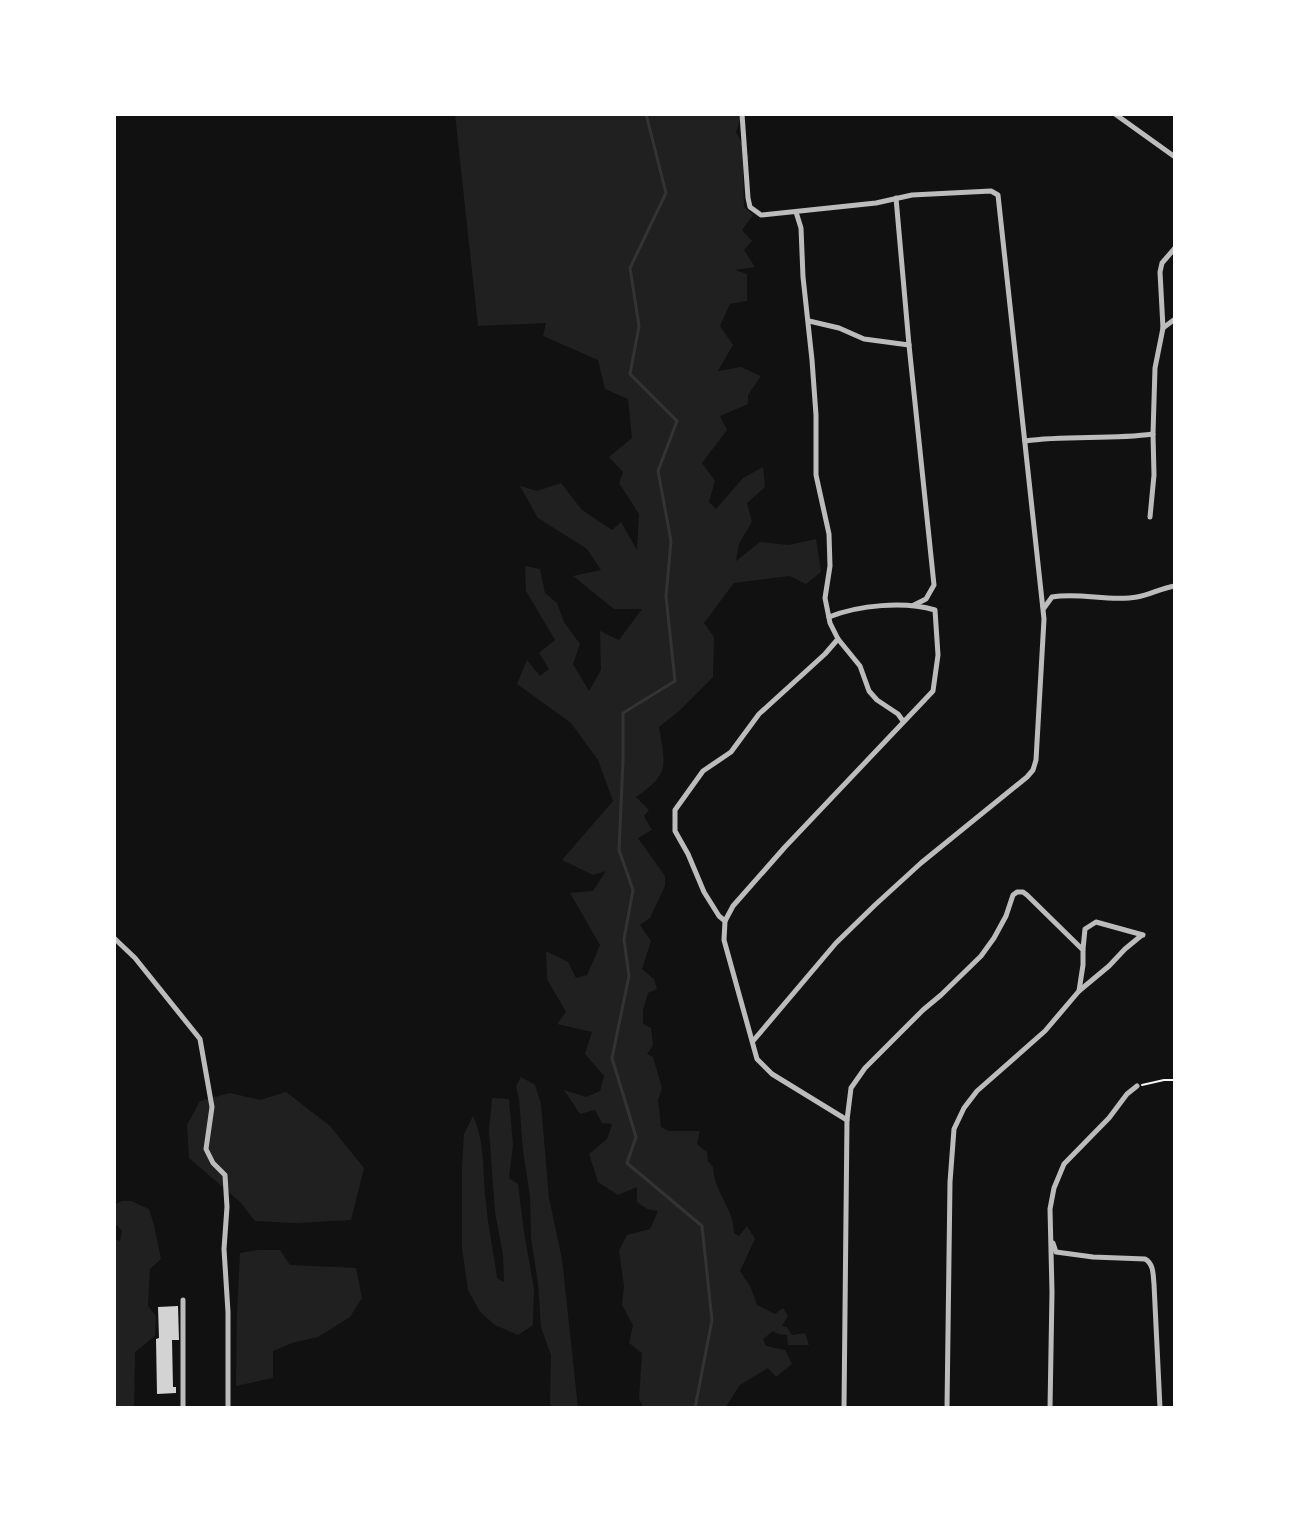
<svg xmlns="http://www.w3.org/2000/svg" width="1289" height="1522" font-family="Commissioner,sans-serif">
  <rect width="100%" height="100%" fill="#111"/>
  <g fill="#202020">
    <path d="M455,114H742L736,132L749,157L743,171L744,207L753,215L742,230L752,241L744,250L755,267L735,270L747,274V301L730,304L720,326L733,345L718,371L741,367L761,376L748,395V404L720,416L727,430L702,463L715,481L709,502L716,509L743,478L763,467L765,487L747,503L752,522L739,544L736,561L760,542L789,545L816,539L821,572L806,584L790,576L734,583L704,623L714,637L713,677L679,711L659,727C665,765 671,773 636,797L649,810L644,816L652,830L638,838L665,876V886L650,918L640,925L651,941L642,969L654,979L657,989L648,993L643,1010V1024L651,1028L653,1045L647,1054L653,1057L662,1088L658,1100L661,1127L669,1131H700L697,1144L707,1152L708,1161L713,1167C714,1193 734,1208 734,1233L739,1236L747,1226L755,1239L740,1271L751,1288L757,1305L775,1314L783,1308L788,1316L782,1326L787,1327L792,1335L805,1333L809,1345H788L787,1335L778,1334L773,1331L763,1339L766,1346L785,1350L792,1364L776,1377L768,1368L740,1385L725,1408H644L639,1399L642,1353L629,1343L633,1325L622,1305L624,1286L619,1251L627,1235L650,1229L658,1211L647,1209L637,1202V1187L618,1195L598,1182L589,1154L607,1139L612,1124L602,1123L595,1110L580,1114L564,1090L586,1097L600,1091L604,1076L585,1054L592,1032L557,1024L566,1012L547,979L546,951L568,962L576,978L587,975L600,945L570,893L593,891L606,871L593,875L562,860L613,801L598,760L571,723L517,684L527,660L540,676L549,669L539,653L555,640L526,591L525,566L540,569L545,593L557,603L564,622L580,644L573,664L589,691L601,670L600,631L619,640L642,609H614L573,576L601,570L587,549L538,518L520,486L537,491L561,483L582,510L612,530L621,522L637,550L639,514L619,483L623,472L609,457L632,438L628,399L605,389L598,360L543,336L546,323L478,326Z"/>
    <path d="M521,1077L535,1085L541,1104L549,1198L562,1259L578,1408H551L550,1403L551,1355L541,1327L538,1283L531,1238L530,1196L523,1151L519,1099L516,1086Z"/>
    <path d="M286,1092L330,1126L364,1168L351,1220L295,1223L255,1221L240,1202L189,1158L187,1125L200,1101L230,1093L260,1100Z"/>
    <path d="M492,1098L509,1099L513,1145L509,1178L518,1184L524,1232L534,1289L533,1325L518,1335L495,1325L480,1312L468,1290L462,1248V1167L464,1134L473,1116C486,1144 482,1173 486,1203C488,1228 494,1253 497,1278L504,1282L503,1255L495,1212L489,1131Z"/>
    <path d="M122,1201H131L149,1209L154,1225L161,1259L150,1269L148,1306L156,1316L155,1336L135,1352L134,1408H114V1239L120,1241L122,1231L114,1222V1205Z"/>
    <path d="M258,1250H280L290,1265L356,1268L362,1298L350,1317L318,1337L292,1343L273,1351V1378L236,1386L237,1313L240,1253Z"/>
  </g>
  <g fill="none" stroke-linecap="round" stroke-linejoin="round">
    <path stroke="#333" stroke-width="3" d="M646,114L666,193L630,268L639,326L630,374L677,421L658,471L671,541L666,596L675,681L623,713V760L619,850L633,890L624,939L629,976L612,1058L636,1137L627,1163L702,1226L712,1320L695,1408"/>
  </g>
  <path fill="#d3d3d3" d="M178,1306L179,1340H172L173,1387H176V1393L157,1394L156,1339L159,1338L158,1307Z"/>
  <g fill="none" stroke-linecap="round" stroke-linejoin="round">
    <path stroke="#f5f5f5" stroke-width="2" d="M1142,1085L1164,1080H1175"/>
    <g stroke="#bcbcbc" stroke-width="5">
      <path d="M742,114L748,198L750,207L761,215L876,203L912,195L991,191L998,195L1044,619L1036,760L1033,770L1027,777L921,863L875,905L836,943L753,1041"/>
      <path d="M1115,114L1175,157"/>
      <path d="M896,198L909,345L934,585L926,599L914,605"/>
      <path d="M796,212L801,228L803,277L812,360L816,415V475L829,534L830,566L825,598L830,623L838,639L860,666L869,691L877,700L898,714L903,721"/>
      <path d="M809,321L839,328L864,339L909,345"/>
      <path d="M1163,328L1175,319"/>
      <path d="M1025,441C1067,435 1110,440 1153,434"/>
      <path d="M1150,517L1154,475L1153,434L1155,368L1163,328L1160,272L1162,263L1175,248"/>
      <path d="M1044,608L1052,597C1080,592 1109,602 1137,597C1150,595 1161,588 1175,586"/>
      <path d="M829,617C859,605 904,601 935,610L938,655L933,691L785,847L733,906L725,921L724,940L757,1059L772,1074L847,1120"/>
      <path d="M725,921L719,916L704,892L688,854L675,831V810L703,771L731,752L759,714L825,654L838,639"/>
      <path d="M114,938L135,958L200,1039L212,1107L206,1149L213,1163L225,1175L227,1207L224,1249L228,1312V1408"/>
      <path d="M1083,949L1085,929L1096,922L1143,935"/>
      <path d="M1053,1243L1056,1252L1093,1257L1145,1259C1154,1264 1153,1275 1154,1284L1160,1408"/>
      <path d="M183,1300V1408"/>
      <path d="M844,1408L847,1120L851,1088L865,1068L923,1010L941,995L981,956L994,938L1006,916L1013,895L1017,892H1023L1027,895L1083,950V965L1079,991"/>
      <path d="M947,1408L950,1182L954,1129L964,1108L977,1091L1045,1031L1079,991L1109,966L1125,949L1142,935"/>
      <path d="M1050,1408L1052,1292L1050,1209L1054,1188L1064,1164L1109,1118L1127,1094L1137,1086"/>
    </g>
  </g>
  <rect width="1289" height="1522" fill="none" stroke="#ffffff" stroke-width="232"/>
</svg>
